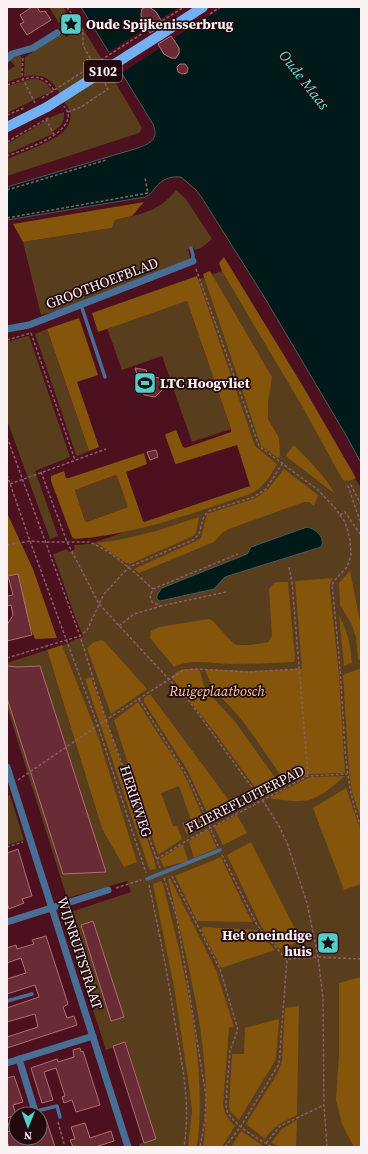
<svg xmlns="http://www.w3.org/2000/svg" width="368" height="1154" font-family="'Source Serif 4',serif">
  <rect width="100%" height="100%" fill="#4c101f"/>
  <g fill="#583e1c">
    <path d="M49,7H63L69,16L59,23Z"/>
    <path d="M82,27L106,66L142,128L139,133L7,176V159C22,153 55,141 65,130C70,125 72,116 69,109C56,89 52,70 24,77L25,57L63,33L66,37Z"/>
    <path d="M20,55L22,58L21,74L22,77L7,82V71L15,66L11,61V58Z"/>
    <path d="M31,79C40,78 48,83 52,91L7,113V86Z"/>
    <path d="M64,112C65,123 60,127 52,132L53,134L7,154V144L53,116Z"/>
    <path d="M176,190L186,199L212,239L201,248L195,250L193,247L188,249L190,257L189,259L60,310L41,315L23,242L112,228L115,220C141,214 159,212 176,190Z"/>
    <path d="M222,271L361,488V1147H140L139,1144L156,1139L126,1043L106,1050L62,915L131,892L127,881L67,898L7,707V663L47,650L102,829L121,861L53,649L71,642V641L82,637L83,636L75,617L53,554L67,549L69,552L75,549L74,545L90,544L255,487L186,284Z"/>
    <path d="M187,301L231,429L192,442L162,356L122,370L107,328Z"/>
    <path d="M47,329L89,451L78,456L76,455L35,334Z"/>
    <path d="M27,336H29L70,457L35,471L58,536L50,539L7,420V342Z"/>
    <path d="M116,475H117L129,507L87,522L85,521L75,490Z"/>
    <path d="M10,795L24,840L7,845V796Z"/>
  </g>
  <g fill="#84550b" fill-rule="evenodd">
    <path d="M144,202L132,216L115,220L112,228L23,242L13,224Z"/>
    <path d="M224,257L304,388L356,478L348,481L343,480L340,475L302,406L222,271L219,263Z"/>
    <path d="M210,271L272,377L268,402V419L279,438L280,456L278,458L261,446L203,274Z"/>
    <path d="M197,276L255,446L277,464L276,466C268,479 264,487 250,494C193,513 135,535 74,539L72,537L51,481V476L64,471L66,478H69L144,453L147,464L126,472L143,521L144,522L250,486L237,445L176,464L175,463L165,435L166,434L176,430L183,447L185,448L231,432V429L187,301L98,332L92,313ZM116,475L117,476L128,507L87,522L85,521L75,490Z"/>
    <path d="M79,318L98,375L77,382L99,447L89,451L47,329Z"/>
    <path d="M293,446H295C309,461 325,476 335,494L287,457L286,455Z"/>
    <path d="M284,469L318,495L314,506L309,502H304L229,529L222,533L214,542L139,573L134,569L196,541L201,538L207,514L256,498L268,489Z"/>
    <path d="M7,513L33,569L57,638L35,639L10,576H7Z"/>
    <path d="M199,517L196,533L193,536L130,564L126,563L97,543L123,539L156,531Z"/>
    <path d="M350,571L361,626V659L358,660L356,637L351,623L340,605L339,583Z"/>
    <path d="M333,578L330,585V590L339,675L345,773L310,774L287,785C272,763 257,740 241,719C226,700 212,693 205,669L249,671L302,669L295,581Z"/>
    <path d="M278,582H288L295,658L294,662C273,663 252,664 232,664C213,664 191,658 174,667L150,638L151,631L159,627L209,619L213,621L232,642L237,645H251L268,642L272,636L269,589L274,583Z"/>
    <path d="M339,615C348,633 350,643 352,663L344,666Z"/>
    <path d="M101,640L105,642L147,689L111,714L87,648L94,642Z"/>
    <path d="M62,645L98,736L137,862L124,867L102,829L47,650Z"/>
    <path d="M361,668V820L352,792L349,772L343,675Z"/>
    <path d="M183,669H199L204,685L209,693L236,723L281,786L262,797L216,734L171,677L178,671Z"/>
    <path d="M91,677L154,859L156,869L150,870L149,868L85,679Z"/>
    <path d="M150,694L228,799L234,810L211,821L188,771L144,702V698Z"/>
    <path d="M138,702L158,734L177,762L187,780L206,824L187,835L182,823L191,820L179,786L161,793L173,826H177L182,839L158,855L114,720Z"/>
    <path d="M345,776C335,784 325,794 312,799C301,803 281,800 269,798L308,778L312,777Z"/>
    <path d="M346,788L361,832V884L344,890L313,808Z"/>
    <path d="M237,815L247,833L223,845L214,827Z"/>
    <path d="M208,829L217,848L194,858L189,841Z"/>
    <path d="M251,842L298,935V939C294,946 286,947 279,949L261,926L227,855Z"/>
    <path d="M183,844L188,861L164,867L160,859Z"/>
    <path d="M221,857L248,914L253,922L197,921L175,876Z"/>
    <path d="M170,878L216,970L234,1027L229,1028L223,1105C225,1114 228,1120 235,1126L222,1147H203C215,1057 188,966 168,879Z"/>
    <path d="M161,881L163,884C184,968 208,1061 197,1147H188L192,1110L188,1079L174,987L153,884Z"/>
    <path d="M203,927L257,930L275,950L221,968L201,929Z"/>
    <path d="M361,977V1147H354L342,1124L336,1100L339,1055V983Z"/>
    <path d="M299,1006L297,1115C284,1121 273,1126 265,1139L246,1124L277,1074L282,1061L285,1008Z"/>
    <path d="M279,1019L276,1059L239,1120L230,1111L229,1106L232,1054H244L245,1028Z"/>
    <path d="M297,1120L296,1147H282L271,1143L282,1129Z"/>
    <path d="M241,1131L265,1147H231Z"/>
  </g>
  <g fill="#001a19" stroke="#4b5b5a">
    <path d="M81,7H146L142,9L141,15L142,21L164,54L171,58H176L179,53V48L156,12L148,7H361V463L347,437L263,295L202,198L196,190L181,177C170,176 162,179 155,188C152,192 150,195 145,197L7,220V187L138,148C151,143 159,139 153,124Z"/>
    <path d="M307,527C316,529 326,538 321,547L225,577L214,589L160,601L157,599V595L162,588L247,554L251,547Z"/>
  </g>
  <g fill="#4c101f">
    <path d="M179,7H224L171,40L159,20Z"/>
    <path d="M148,27L162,47L120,74L107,53Z"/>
  </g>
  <g fill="#692b36" stroke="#b26c76">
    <path d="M32,7H37L40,12L45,11L51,20L27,35L20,24L24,22L20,15Z"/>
    <path d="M146,7L151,8L156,12L164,25L150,33L142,21L141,15L142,9Z"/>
    <path d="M171,36L179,48V53L176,58H171L164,54L158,44Z"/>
    <path d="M180,64H185L188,68L187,73L182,74L178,72L177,67Z"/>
    <path d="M135,368L146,370L148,376L159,378L163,389L155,397L144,395Z"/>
    <path d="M156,450L158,457L150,460L147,452Z"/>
    <path d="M18,574L32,635L7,641V625L13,615L11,605L7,606V596L13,595L8,576Z"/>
    <path d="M7,666L18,667L40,666L106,872L63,874L7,698Z"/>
    <path d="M18,849L32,896L22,899L24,903L9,909L7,903V853Z"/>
    <path d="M93,921L124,1017L111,1021L81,925Z"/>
    <path d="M46,936L68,1004L63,1007L67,1018L74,1016L77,1025L7,1048V1037L38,1027L35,1014L7,1022V1008L39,997L35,985L7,994V979L26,973L21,958L7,963V948L16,945L17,949L34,944L32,940Z"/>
    <path d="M125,1042L156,1139L144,1143L113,1046Z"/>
    <path d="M80,1048L81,1052L83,1051L100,1105L76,1112L72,1100L64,1103L62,1097L65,1096L56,1068L44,1072L53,1100L42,1103L31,1068L57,1059L58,1062L74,1057L73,1050Z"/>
    <path d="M14,1076L23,1102L13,1105L16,1115L7,1118V1078Z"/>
    <path d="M46,1119L55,1147H9L7,1141V1132L16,1129V1138H24L26,1144L41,1139L40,1134V1121Z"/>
    <path d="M85,1123L90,1138L111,1131L114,1141L95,1147H73L70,1140L75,1139L71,1127Z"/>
  </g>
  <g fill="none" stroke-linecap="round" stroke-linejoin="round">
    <g stroke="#895f69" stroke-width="1.5" stroke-dasharray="3 2" stroke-linecap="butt">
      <path d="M67,7L83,31V45L95,67"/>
      <path d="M210,14L220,7"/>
      <path d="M154,26L184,7"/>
      <path d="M64,29L71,24"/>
      <path d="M23,58L22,73L23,79L35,103"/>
      <path d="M7,85C29,78 41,69 55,92"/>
      <path d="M68,112L81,107L108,89L104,82"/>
      <path d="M7,115L24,108"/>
      <path d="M46,119L54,135"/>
      <path d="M7,142L50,117"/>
      <path d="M7,156C23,150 71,135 68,114C68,111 65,108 64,106"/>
      <path d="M7,190L106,160"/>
      <path d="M7,218L148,193L145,178"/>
      <path d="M196,269L259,446L318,490L335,508L345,522L350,539L351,556L347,567L334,581L332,585C336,624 340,662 342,701C345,745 345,785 361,827"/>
      <path d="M7,340L31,333L75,460"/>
      <path d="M7,437L80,636L106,720L160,868"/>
      <path d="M41,472L67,542L99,604L190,702L248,782L263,801L279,826L287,843L307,903L318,957L323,998L324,1105L327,1147"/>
      <path d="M7,475L30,541L98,726L146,873"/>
      <path d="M10,484L106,449"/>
      <path d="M361,505L351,485L348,486L361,524"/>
      <path d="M340,515L345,512L361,535"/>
      <path d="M7,545L30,541L45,542H89C111,550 135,573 153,589"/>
      <path d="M289,567L292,582L308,776"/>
      <path d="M226,592L161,606L152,602L150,596L153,589L238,554"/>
      <path d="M119,626L134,614L161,606"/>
      <path d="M7,658L80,636L87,630L104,594L129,567L193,540L199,534L204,516L209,511L254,497L266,489L282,464"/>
      <path d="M139,699L189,779L218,846"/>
      <path d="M18,780L106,720L182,671L195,669L249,672L299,669"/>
      <path d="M7,847L23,842"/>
      <path d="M222,855L257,925L285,958L287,959L318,957L361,959"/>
      <path d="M157,859L186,841L308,776L347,774"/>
      <path d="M172,876L220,969L238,1030L230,1050L226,1102C226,1108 227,1113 231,1117C241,1130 259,1139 272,1147"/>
      <path d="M164,878L177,918L206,1096L205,1121L200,1147"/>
      <path d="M149,885C159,931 168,976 175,1023C182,1065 191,1104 184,1147"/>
      <path d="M116,888L141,880"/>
      <path d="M58,1122L65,1147"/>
      <path d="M266,1143L280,1126L324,1105"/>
      <path d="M225,1147L241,1126L279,1064L287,959"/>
    </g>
    <g stroke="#486e95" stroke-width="3.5">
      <path d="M191,248L193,255V261"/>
      <path d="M81,305L105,377"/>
      <path d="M147,879L220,850"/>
      <path d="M7,1001L32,994"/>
      <path d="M25,1114L57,1106L60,1117"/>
      <path d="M7,1125L14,1123L16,1120"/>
    </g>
    <g stroke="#486e95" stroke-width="7">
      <path d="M7,59L12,54L33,48L57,33"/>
      <path d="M7,329L29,325L193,261"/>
      <path d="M7,767L128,1147"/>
      <path d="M7,922L108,890"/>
      <path d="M19,1059L35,1111"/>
      <path d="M7,1063L93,1036"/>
    </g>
    <g stroke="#72b0f2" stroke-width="10">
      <path d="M160,35L203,7"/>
      <path d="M7,127L47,107"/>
    </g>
    <path stroke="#895f69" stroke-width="1.5" stroke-dasharray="3 2" stroke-linecap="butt" d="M42,98L154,26"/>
    <path stroke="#72b0f2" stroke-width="10" d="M47,107L160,35"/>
  </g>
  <defs>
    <g id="sight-square" transform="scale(1.15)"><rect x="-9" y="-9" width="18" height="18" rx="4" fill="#54cdc8" stroke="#22090d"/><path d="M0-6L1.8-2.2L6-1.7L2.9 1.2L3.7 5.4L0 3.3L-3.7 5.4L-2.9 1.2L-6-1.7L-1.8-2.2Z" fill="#111"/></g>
    <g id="stadium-square" transform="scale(1.15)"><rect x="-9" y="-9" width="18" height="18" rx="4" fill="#54cdc8" stroke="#22090d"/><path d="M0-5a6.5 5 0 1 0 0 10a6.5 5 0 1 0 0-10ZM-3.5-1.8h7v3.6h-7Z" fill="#111"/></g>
  </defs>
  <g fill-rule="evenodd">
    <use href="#sight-square" x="71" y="24"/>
    <use href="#stadium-square" x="145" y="383"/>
    <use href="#sight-square" x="328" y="943"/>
  </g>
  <g text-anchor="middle" stroke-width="3.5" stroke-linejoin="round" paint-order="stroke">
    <rect fill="#22090d" stroke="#b9acae" stroke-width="1" x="84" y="60" width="38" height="22" rx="3"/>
    <g font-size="13" font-weight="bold" fill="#faf2f3">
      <text x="103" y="76">S102</text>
    </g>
    <g font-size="14" font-weight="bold" fill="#faf2f3" stroke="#22090d" text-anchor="start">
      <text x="86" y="29">Oude Spijkenisserbrug</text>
      <text x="160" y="388">LTC Hoogvliet</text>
      <text x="312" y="940" text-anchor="end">Het oneindige<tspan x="312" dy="16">huis</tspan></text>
    </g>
    <g font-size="14" fill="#faf2f3" stroke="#22090d">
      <text transform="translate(102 283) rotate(-21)" y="5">GROOTHOEFBLAD</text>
      <text transform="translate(245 799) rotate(-27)" y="5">FLIEREFLUITERPAD</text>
      <text transform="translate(136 801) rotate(72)" y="5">HERIKWEG</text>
      <text transform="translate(80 953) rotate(72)" y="5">WIJNRUITSTRAAT</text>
    </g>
    <g font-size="14" font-style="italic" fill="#fcd2a0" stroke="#22090d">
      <text x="217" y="696">Ruigeplaatbosch</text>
    </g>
    <g font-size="15" font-style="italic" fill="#53dfd9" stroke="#22090d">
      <text transform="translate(304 80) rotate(52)" y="5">Oude Maas</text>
    </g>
  </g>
  <rect width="368" height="1154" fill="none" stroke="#faf2f3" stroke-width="16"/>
  <g transform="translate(28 1126) rotate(181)"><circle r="19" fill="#22090d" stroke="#786669"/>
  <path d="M0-3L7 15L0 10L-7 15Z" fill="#54cdc8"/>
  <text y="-6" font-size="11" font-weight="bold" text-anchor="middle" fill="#faf2f3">N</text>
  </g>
</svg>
